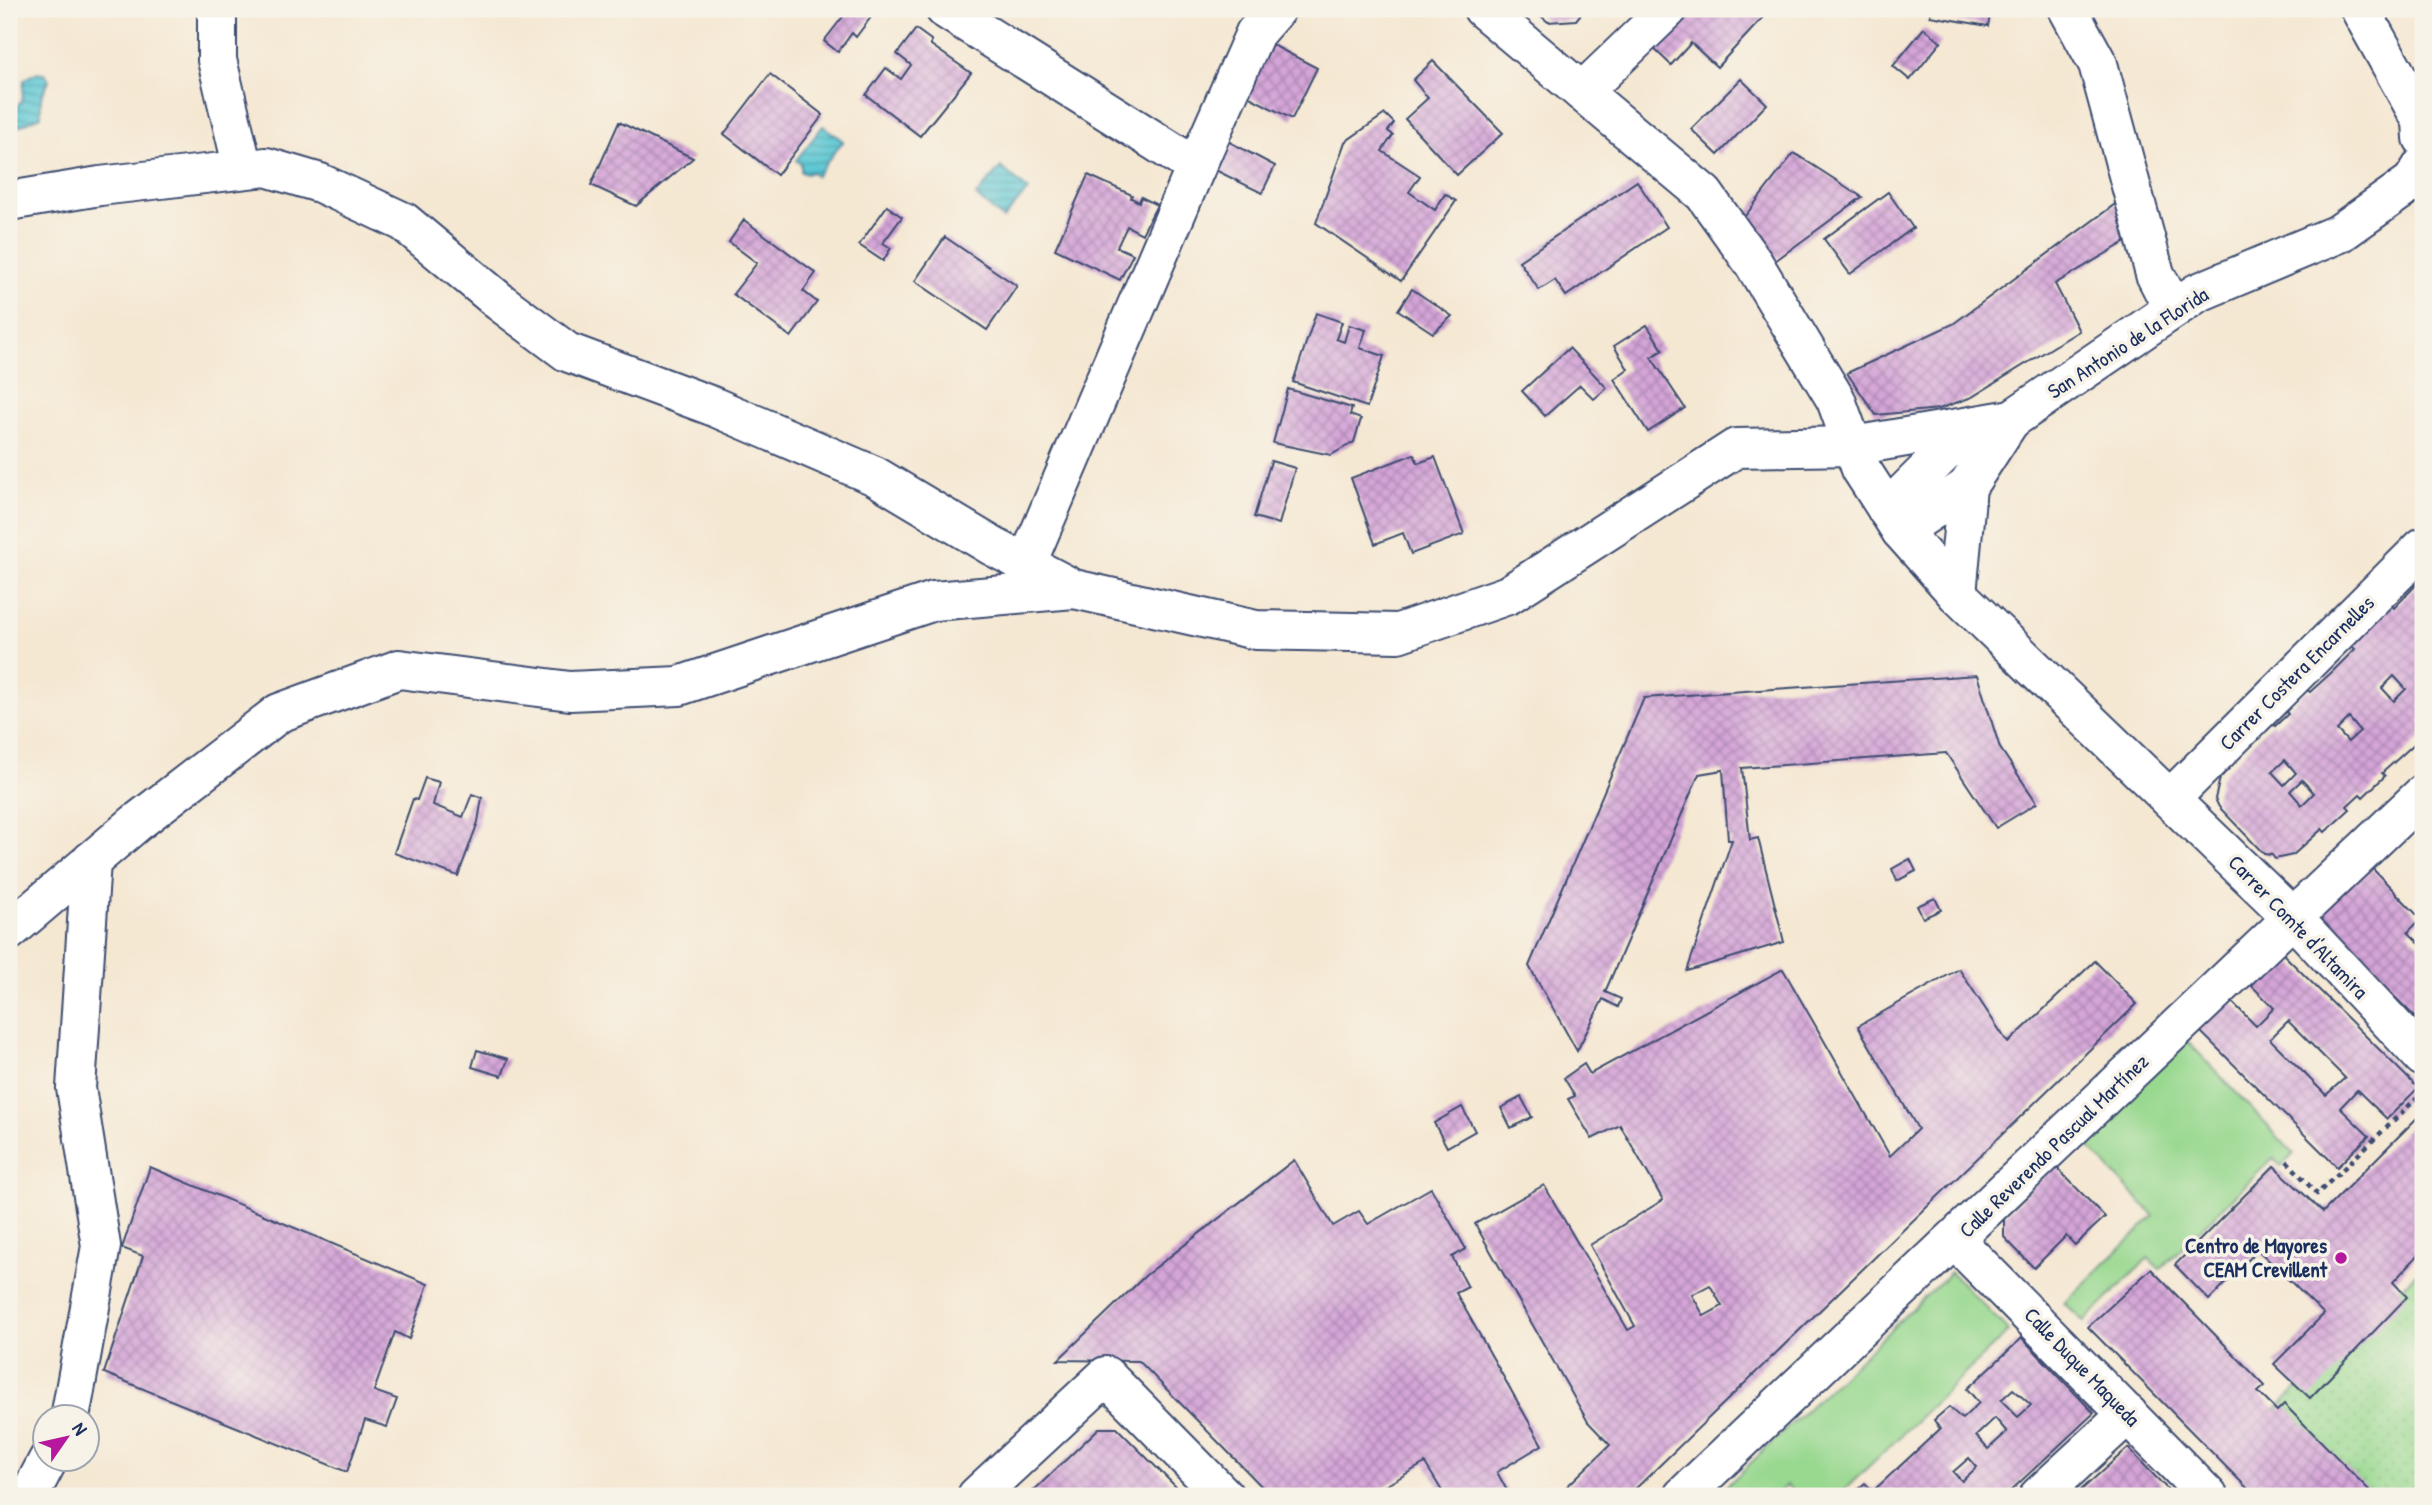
<svg xmlns="http://www.w3.org/2000/svg" width="2432" height="1505" font-family="'Patrick Hand',sans-serif">
  <defs>
    <pattern id="park-dots" width="8" height="8" patternUnits="userSpaceOnUse" patternTransform="scale(1.75)"><rect width="8" height="8" fill="#98d88f"/><path d="M2 2h.1M6 6h.1" fill="none" stroke="#82ba7e" stroke-width="1.8" stroke-linecap="round"/></pattern>
    <pattern id="water-rules" width="6" height="5" patternUnits="userSpaceOnUse" patternTransform="scale(1.75)"><rect width="6" height="5" fill="#5cc8d4"/><path d="M0 2.5h6" fill="none" stroke="#4ba3af"/></pattern>
    <pattern id="building-cross-hatch" width="8" height="8" patternUnits="userSpaceOnUse" patternTransform="scale(1.75)"><rect width="8" height="8" fill="#d5a5d8"/><path d="M0 0l8 8M0 8l8-8" fill="none" stroke="#ac87b2"/></pattern>
  </defs>
  <rect width="100%" height="100%" fill="#f7f3e8"/>
  <filter id="ink" filterUnits="userSpaceOnUse"><feTurbulence type="fractalNoise" baseFrequency=".0143" numOctaves="2"/><feDisplacementMap in="SourceGraphic" scale="14" xChannelSelector="R" yChannelSelector="G"/><feConvolveMatrix kernelMatrix="1 2 1 2 8 2 1 2 1" color-interpolation-filters="sRGB"/></filter>
  <filter id="wash" filterUnits="userSpaceOnUse"><feTurbulence type="fractalNoise" baseFrequency=".00686" numOctaves="4" result="noise"/><feDisplacementMap in="SourceGraphic" scale="28" xChannelSelector="R" yChannelSelector="G"/><feGaussianBlur stdDeviation="1.57" result="paint"/><feColorMatrix in="noise" values="0 0 0 0 0 0 0 0 0 0 0 0 0 0 0 0 0 1.4 0 .05"/><feComposite in="paint" operator="in"/></filter>
  <g filter="url(#wash)">
    <rect width="100%" height="100%" fill="#f5e8d3"/>
    <g fill="#98d88f" stroke="#5a8476" stroke-width="2">
      <path d="M2179,1032L2294,1154L2281,1166L2273,1158L2160,1269L2148,1258L2084,1322L2064,1303L2154,1216L2075,1133Z"/>
      <path d="M1951,1272L2009,1331L1838,1496H1799L1787,1485L1775,1496H1716Z"/>
    </g>
    <path fill="url(#park-dots)" stroke="#5a8476" stroke-width="2" d="M2423,1266V1496H2351L2270,1415Z"/>
    <g fill="url(#water-rules)" stroke="#3c7c99" stroke-width="2">
      <path d="M37,72L46,75L49,80L41,98V116L15,128L10,122L9,114L22,101L24,80Z"/>
      <path d="M823,126L843,141L816,176L812,172L806,174L801,172V164L796,160Z"/>
      <path d="M1001,167L1028,190L1003,219L976,196Z"/>
    </g>
    <g id="blocks">
      <g fill="url(#building-cross-hatch)" fill-rule="evenodd">
        <path d="M849,9H868L874,13L856,37L852,33L838,52L824,41Z"/>
        <path d="M1533,9H1585L1576,20L1548,22Z"/>
        <path d="M1682,9H1771L1717,67L1691,43L1671,65L1649,44Z"/>
        <path d="M1931,9H1991L1988,26L1930,16Z"/>
        <path d="M1924,28L1941,42L1910,80L1893,66Z"/>
        <path d="M916,29L931,40V45L971,73L920,136L866,95L886,68L901,79L911,65L897,54Z"/>
        <path d="M1267,42L1317,68L1292,119L1242,93Z"/>
        <path d="M1433,61L1503,133L1457,175L1405,119L1428,98L1413,80Z"/>
        <path d="M770,74L823,115L777,175L724,134Z"/>
        <path d="M1741,79L1767,104L1718,155L1691,129Z"/>
        <path d="M1385,114L1394,123L1388,131L1393,135L1382,151L1420,176L1409,192L1435,210L1445,194L1456,201L1401,281L1316,223L1345,142Z"/>
        <path d="M619,122L693,158L636,206L591,185Z"/>
        <path d="M1220,137L1275,166L1262,193L1205,165Z"/>
        <path d="M1794,153L1862,197L1775,261L1742,220Z"/>
        <path d="M1088,175L1132,195L1131,198L1139,202L1141,197L1157,205L1142,234L1127,226L1117,247L1133,254L1120,280L1055,249Z"/>
        <path d="M1637,181L1667,227L1566,296L1555,280L1539,290L1519,261Z"/>
        <path d="M1888,192L1913,228L1850,274L1824,239Z"/>
        <path d="M2122,199L2132,238L2055,284L2079,331L1972,397L1939,409L1876,415L1847,373L1953,324Z"/>
        <path d="M887,206L902,217L883,243L891,248L883,261L859,245Z"/>
        <path d="M744,220L816,273L803,291L817,302L791,337L733,294L757,263L729,242Z"/>
        <path d="M945,237L1017,286L987,330L915,281Z"/>
        <path d="M1412,289L1452,316L1433,333L1398,310Z"/>
        <path d="M1316,313L1342,322L1336,339L1344,342L1349,325L1366,330L1360,348L1384,356L1367,407L1293,382Z"/>
        <path d="M1647,325L1663,350L1651,357L1685,408L1648,432L1614,379L1628,369L1614,346Z"/>
        <path d="M1569,348L1607,388L1594,399L1580,385L1545,416L1522,391Z"/>
        <path d="M1288,389L1352,408L1350,415L1361,419L1354,442L1331,455L1273,443Z"/>
        <path d="M1414,454L1418,463L1435,457L1464,534L1411,554L1403,533L1375,544L1351,478Z"/>
        <path d="M1271,461L1295,468L1279,524L1254,517Z"/>
        <path d="M2418,583L2423,589V736L2382,773L2385,776L2363,797L2360,794L2347,806L2350,809L2325,832L2322,829L2293,855L2275,859L2272,855L2264,854L2219,807L2215,799L2220,778L2272,723L2275,726L2288,714L2285,711L2307,690L2310,692L2332,672L2355,649L2352,646L2391,605L2394,608ZM2394,676L2406,689L2394,701L2382,688ZM2349,718L2360,731L2348,742L2337,730ZM2285,760L2296,773L2284,785L2272,772ZM2302,780L2314,793L2302,805L2290,791Z"/>
        <path d="M1977,675L2000,748L2037,803L1996,828L1946,753L1742,768L1750,840L1758,838L1784,942L1687,971L1732,840H1728L1723,770L1699,774L1605,992L1621,999L1618,1007L1603,999L1577,1051L1529,966L1644,698Z"/>
        <path d="M425,778L439,782L433,805L463,817L472,794L482,798L478,822L458,876L394,853L413,799L417,800Z"/>
        <path d="M1910,859L1916,871L1897,881L1892,869Z"/>
        <path d="M2369,865L2421,919L2408,932L2423,947V1025L2352,955L2315,925L2318,912Z"/>
        <path d="M1935,898L1941,910L1923,918L1917,906Z"/>
        <path d="M2278,949L2418,1088L2387,1119L2357,1090L2340,1108L2369,1136L2337,1167L2197,1028L2228,998L2256,1026L2274,1008L2247,981ZM2288,1021L2345,1078L2326,1095L2270,1039Z"/>
        <path d="M2095,961L2137,1004L1628,1496H1557L1610,1445L1588,1422L1475,1224L1544,1185L1628,1330L1635,1326L1590,1245L1663,1200L1620,1125L1592,1139L1568,1099L1575,1096L1564,1078L1584,1064L1590,1074L1783,969L1890,1156L1918,1129L1858,1026L1959,969L2008,1043ZM1710,1285L1722,1306L1704,1316L1692,1295Z"/>
        <path d="M477,1050L508,1059L502,1076L472,1067Z"/>
        <path d="M1521,1097L1532,1117L1511,1128L1501,1108Z"/>
        <path d="M1462,1107L1475,1131L1447,1147L1434,1123Z"/>
        <path d="M2421,1114L2423,1116V1250L2393,1282L2407,1297L2310,1398L2274,1364L2324,1314L2258,1250L2209,1300L2175,1265L2274,1166L2323,1212Z"/>
        <path d="M1294,1160L1333,1226L1359,1211L1368,1224L1431,1188L1466,1249L1452,1257L1468,1287L1456,1293L1542,1445L1497,1472L1510,1496H1445L1425,1463L1380,1489L1385,1496H1271L1139,1361L1058,1360L1146,1275Z"/>
        <path d="M2055,1166L2105,1217L2075,1245L2066,1236L2034,1268L2004,1237V1216Z"/>
        <path d="M150,1167L428,1284L409,1339L395,1332L374,1391L397,1399L387,1427L365,1420L347,1472L104,1373L143,1256L122,1248Z"/>
        <path d="M2151,1269L2265,1386L2258,1392L2277,1411L2284,1404L2375,1496H2255L2088,1327Z"/>
        <path d="M2022,1338L2094,1413L2005,1496H1850L1865,1483L1873,1491L1940,1429L1934,1420L1949,1407L1962,1419L1979,1403L1967,1389ZM2013,1389L2031,1405L2018,1417L2001,1400ZM1995,1418L2007,1432L1988,1449L1976,1436ZM1969,1458L1977,1467L1962,1481L1953,1472Z"/>
        <path d="M1099,1428H1117L1185,1496H1028Z"/>
        <path d="M2128,1448L2174,1496H2074L2080,1491Z"/>
      </g>
    </g>
  </g>
  <g filter="url(#ink)">
    <use href="#blocks" fill-opacity="0" stroke="#3c4b70" stroke-width="2"/>
    <g fill="none" stroke-linecap="round" stroke-linejoin="round">
      <g stroke="#3c4b70" stroke-width="42">
        <g id="minor">
          <path d="M217,9V60L243,169"/>
          <path d="M945,9L1196,167L1026,565"/>
          <path d="M1483,9L1704,194L1754,264L1836,400L1861,469L1901,531L1957,594L2293,918L2423,1057"/>
          <path d="M2068,9L2098,64L2155,274L2173,309"/>
          <path d="M2360,9L2422,121L2423,138"/>
          <path d="M1582,92L1668,9"/>
          <path d="M1196,167L1255,33L1276,9"/>
          <path d="M9,201L100,186L266,167L320,183L404,222L500,302L567,352L712,406L875,476L992,546L1074,589L1256,630L1398,633L1508,595L1736,448L1853,446L2012,419"/>
          <path d="M1887,510L1945,452L2012,419L2197,293L2340,233L2412,182L2423,165"/>
          <path d="M1901,531L1967,487"/>
          <path d="M1957,594L1967,487L2010,421"/>
          <path d="M2170,799L2423,547"/>
          <path d="M9,931L136,823L279,713L399,669L570,691L679,686L934,601L1074,589"/>
          <path d="M1955,1240L2208,1496"/>
          <path d="M70,1418L101,1246L76,1088L91,861"/>
          <path d="M29,1496L48,1460"/>
          <path d="M977,1496L1106,1376L1224,1496"/>
          <path d="M1683,1496L2423,794"/>
          <path d="M2039,1496L2128,1414"/>
        </g>
      </g>
      <path stroke="#3c4b70" stroke-width="4.5" stroke-dasharray="5 5" stroke-linecap="butt" d="M2287,1161L2317,1194L2418,1097"/>
      <use href="#minor" stroke="#fff" stroke-width="38"/>
    </g>
  </g>
  <circle fill="#b5179e" stroke="#f7f3e8" stroke-width="2.5" cx="2341" cy="1258" r="7"/>
  <g text-anchor="middle" stroke-width="7" stroke-linejoin="round" paint-order="stroke">
    <g font-size="21" fill="#1b2f5e" stroke="#f7f3e8">
      <text transform="translate(2128 343) rotate(-33)" y="7">San Antonio de la Florida</text>
      <text transform="translate(2297 673) rotate(-45)" y="7">Carrer Costera Encarnelles</text>
      <text transform="translate(2298 927) rotate(46)" y="7">Carrer Comte d'Altamira</text>
      <text transform="translate(2054 1146) rotate(-44)" y="7">Calle Reverendo Pascual Martínez</text>
      <text transform="translate(2082 1367) rotate(46)" y="7">Calle Duque Maqueda</text>
    </g>
    <g font-size="21" font-weight="bold" fill="#1b2f5e" stroke="#f7f3e8" text-anchor="end">
      <text x="2327" y="1253">Centro de Mayores<tspan x="2327" dy="24">CEAM Crevillent</tspan></text>
    </g>
  </g>
  <rect width="2432" height="1505" fill="none" stroke="#f7f3e8" stroke-width="35"/>
  <g transform="translate(66 1438) rotate(56)"><circle r="33" fill="#f7f3e8" stroke="#9fa5b1" stroke-width="2"/>
  <path d="M0-5L12 26L0 18L-12 26Z" fill="#b5179e"/>
  <text y="-10" font-size="19" font-weight="bold" text-anchor="middle" fill="#1b2f5e">N</text>
  </g>
</svg>
